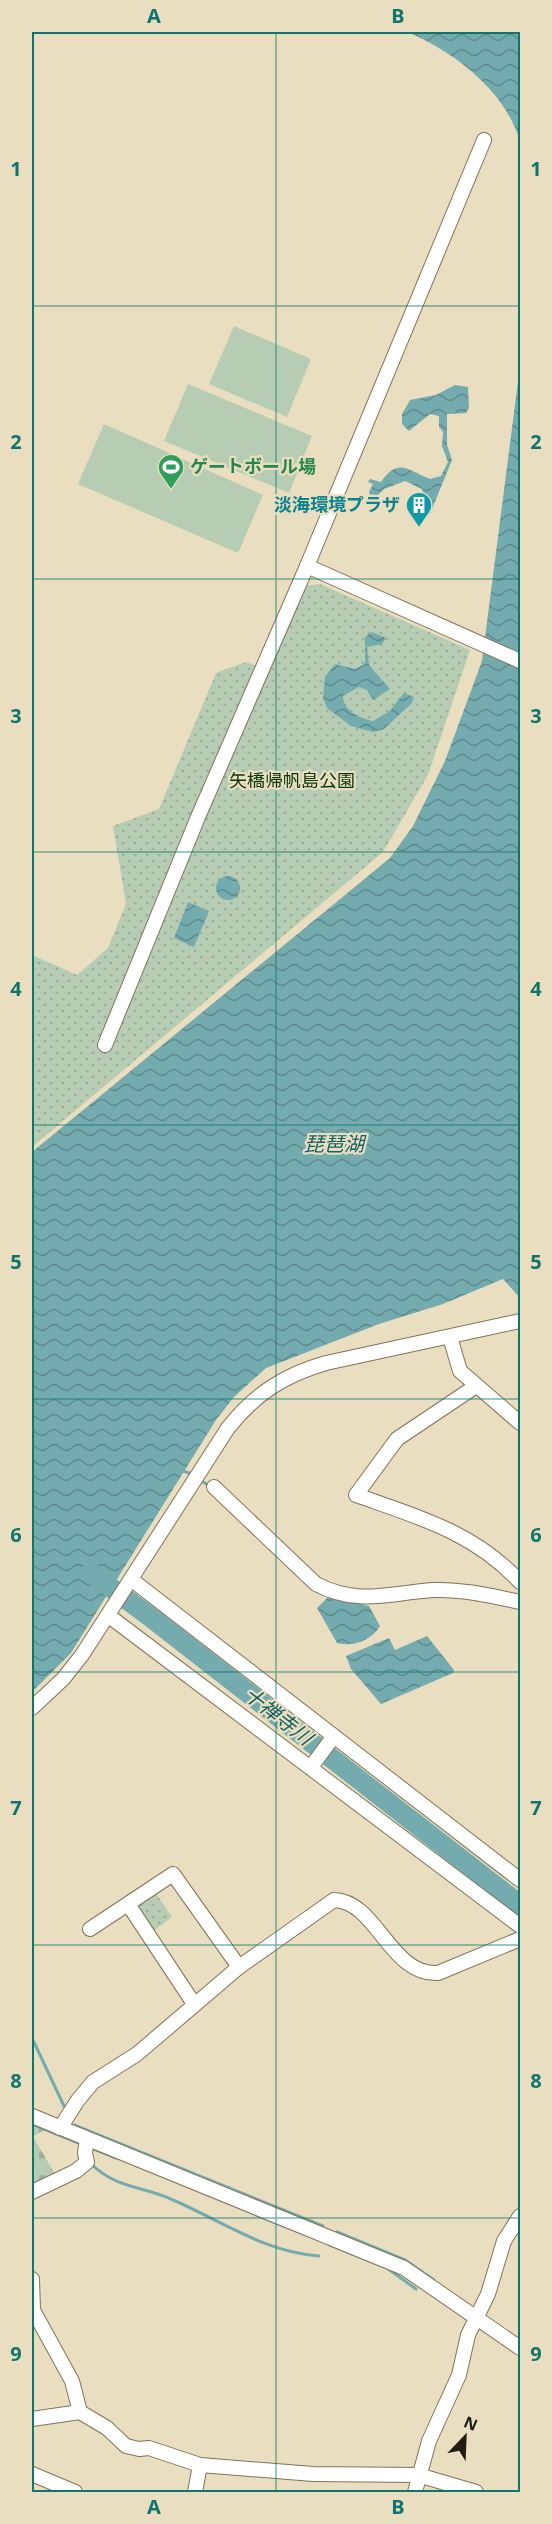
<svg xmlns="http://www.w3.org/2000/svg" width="552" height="2524" font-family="'Noto Sans','Noto Sans JP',sans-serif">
  <defs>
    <pattern id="cemetery-stones" width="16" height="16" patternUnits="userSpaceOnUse" patternTransform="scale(1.5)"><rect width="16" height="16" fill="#b6cdb3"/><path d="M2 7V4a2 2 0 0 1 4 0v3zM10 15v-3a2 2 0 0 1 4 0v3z" fill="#9caf99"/></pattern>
    <pattern id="park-dots" width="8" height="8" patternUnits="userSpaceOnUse" patternTransform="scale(1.5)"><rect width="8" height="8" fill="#b6cdb3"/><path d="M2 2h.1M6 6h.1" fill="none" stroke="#9caf99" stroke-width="1.8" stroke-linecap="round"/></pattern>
    <pattern id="water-waves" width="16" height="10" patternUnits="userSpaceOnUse" patternTransform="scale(1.5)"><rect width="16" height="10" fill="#74abaf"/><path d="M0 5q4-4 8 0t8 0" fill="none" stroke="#5f8a8d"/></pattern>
  </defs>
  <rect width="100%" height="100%" fill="#e9debf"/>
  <g fill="#b6cdb3">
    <path d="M234,326L311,359L287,417L209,384Z"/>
    <path d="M188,384L312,436L289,493L164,441Z"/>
    <path d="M104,424L263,495L238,553L78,484Z"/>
  </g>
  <path fill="url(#cemetery-stones)" d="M32,2124L45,2130L33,2136L56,2176L32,2187Z"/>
  <g fill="url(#park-dots)">
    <path d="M320,584L470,650L428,775L383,852L32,1147V955L77,975L108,948L126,904L113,826L159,809L216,673L246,662L269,670L305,586Z"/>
    <path d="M155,1892L172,1917L152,1932L138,1907L142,1899Z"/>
  </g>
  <g fill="url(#water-waves)">
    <path d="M408,32H520V141C504,89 455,53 408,32Z"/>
    <path d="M520,366V1298L503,1279L443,1304L379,1324L266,1368L234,1397L216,1420L71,1653L32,1692V1152L390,858L413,826L445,761L482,661Z"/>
    <path d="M455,385L468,387L469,408L466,413L447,414V445L452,460L430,514L422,489L405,481L384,489L374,499L371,498L369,492L373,484L368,482L370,479L381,482C398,457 407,470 430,479L441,476L448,462L442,446L443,432L439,427V416L430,414L409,431L402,424V414L410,400L436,395Z"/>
    <path d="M372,632L386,638L382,644L367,647L369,665L390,689L373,700L367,690L359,687L343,696C343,711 360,718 373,721L390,711L404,693L414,697L412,703L384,729L373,732L351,726L327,708L323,698L325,677L335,664L355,669L365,664V637Z"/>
    <circle cx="228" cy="888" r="12"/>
    <path d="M188,902L209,911L194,947L174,938Z"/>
    <path d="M328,1597L369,1606L380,1626C371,1641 353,1647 337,1643L317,1608Z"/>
    <path d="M427,1636L454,1670L453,1673L381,1704L351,1669L346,1656L389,1638L395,1650Z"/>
  </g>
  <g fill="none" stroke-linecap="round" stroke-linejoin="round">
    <g stroke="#74abaf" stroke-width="3">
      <path d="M180,1470L192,1474"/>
      <path d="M200,1480L211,1487"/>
      <path d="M32,2038L64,2106"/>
      <path d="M32,2124L81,2144"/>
      <path d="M74,2125L323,2226"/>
      <path d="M89,2147L116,2158"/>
      <path d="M90,2163C118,2190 141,2185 173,2200C222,2221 264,2252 319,2256"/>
      <path d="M256,2215L319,2240"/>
      <path d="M337,2232L405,2260L434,2280"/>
      <path d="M330,2245L387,2268L416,2289"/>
    </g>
    <path stroke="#74abaf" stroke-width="20" d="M91,1573L153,1619L520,1905"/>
    <g stroke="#7f7459" stroke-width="16">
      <g id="minor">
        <path d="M484,140L307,566L520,661"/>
        <path d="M105,1045L198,817L307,566"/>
        <path d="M450,1337L460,1371L520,1423"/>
        <path d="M476,1386L397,1439L356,1495C418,1517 474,1532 520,1582"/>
        <path d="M214,1487L316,1584C358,1606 389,1593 433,1590C463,1589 492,1596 520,1602"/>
        <path d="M132,1580L520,1880"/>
        <path d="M109,1616L520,1926"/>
        <path d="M32,1708L63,1679L82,1655L228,1428C255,1394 284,1375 326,1363L520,1321"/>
        <path d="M311,1767L334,1736"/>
        <path d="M128,1904L194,2004"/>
        <path d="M90,1929L173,1874L239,1967"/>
        <path d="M32,2116L404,2268L520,2348"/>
        <path d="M60,2128L78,2100L93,2082L137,2054L239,1967L334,1900C377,1901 390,1976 438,1973L520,1939"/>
        <path d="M32,2192L76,2171L87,2162L85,2153L87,2139"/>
        <path d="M32,2279L33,2310L72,2381L80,2412"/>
        <path d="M32,2419L80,2412L107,2428L126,2446L139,2449L149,2448L200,2465L313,2474L418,2475L476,2492"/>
        <path d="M32,2474L75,2492"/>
        <path d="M195,2492L200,2465"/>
        <path d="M415,2492L429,2441L459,2375L468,2335L488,2294L504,2241L520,2216"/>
      </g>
    </g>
    <use href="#minor" stroke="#fff" stroke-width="14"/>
  </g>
  <path fill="none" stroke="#0f766e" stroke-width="1.5" stroke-opacity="0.55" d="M276,32V2492M32,306H520M32,579H520M32,852H520M32,1125H520M32,1399H520M32,1672H520M32,1945H520M32,2218H520"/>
  <defs>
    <g id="stadium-pin" transform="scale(1.35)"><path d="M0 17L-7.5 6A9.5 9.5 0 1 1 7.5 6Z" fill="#2e9e5b" stroke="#e9debf"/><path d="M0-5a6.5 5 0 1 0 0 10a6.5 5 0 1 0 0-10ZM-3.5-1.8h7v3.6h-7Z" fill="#fff"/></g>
    <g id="building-pin" transform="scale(1.35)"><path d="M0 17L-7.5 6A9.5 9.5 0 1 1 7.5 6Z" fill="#0f9aa8" stroke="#e9debf"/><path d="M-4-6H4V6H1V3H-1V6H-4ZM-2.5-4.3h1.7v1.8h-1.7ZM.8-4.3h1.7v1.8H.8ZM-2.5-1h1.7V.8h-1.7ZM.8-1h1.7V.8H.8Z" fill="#fff"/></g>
  </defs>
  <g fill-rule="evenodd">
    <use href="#stadium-pin" x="171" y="467"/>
    <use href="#building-pin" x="419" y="505"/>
  </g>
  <g text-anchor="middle" stroke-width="4.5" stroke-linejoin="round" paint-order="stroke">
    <g font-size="18" font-weight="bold" fill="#27864d" stroke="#e9debf" text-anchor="start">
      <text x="190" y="473">ゲートボール場</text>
    </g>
    <g font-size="18" font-weight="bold" fill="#0d838f" stroke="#e9debf" text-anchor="end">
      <text x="400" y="511">淡海環境プラザ</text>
    </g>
    <g font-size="18" fill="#093608" stroke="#e9debf">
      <text x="292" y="787">矢橋帰帆島公園</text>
    </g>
    <g font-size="20" font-style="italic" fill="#0f5f63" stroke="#e9debf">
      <text x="334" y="1151">琵琶湖</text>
      <text transform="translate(278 1716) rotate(38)" y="7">十禅寺川</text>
    </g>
  </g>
  <rect width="552" height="2524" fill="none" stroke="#e9debf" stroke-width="66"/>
  <g transform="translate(465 2437) rotate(23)" stroke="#e9debf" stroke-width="4.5" paint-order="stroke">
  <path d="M0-4.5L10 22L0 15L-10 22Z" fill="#201c11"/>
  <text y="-9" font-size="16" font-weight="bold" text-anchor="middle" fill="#201c11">N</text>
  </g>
  <rect x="33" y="33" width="486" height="2458" fill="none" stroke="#0f766e" stroke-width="2"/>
  <g font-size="20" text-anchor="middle" font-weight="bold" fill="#0f766e">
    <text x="154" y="23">A</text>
    <text x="398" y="23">B</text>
    <text x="16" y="176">1</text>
    <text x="536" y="176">1</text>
    <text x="16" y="449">2</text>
    <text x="536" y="449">2</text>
    <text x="16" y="723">3</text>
    <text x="536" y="723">3</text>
    <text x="16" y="996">4</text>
    <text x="536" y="996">4</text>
    <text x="16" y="1269">5</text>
    <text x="536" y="1269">5</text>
    <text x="16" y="1542">6</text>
    <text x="536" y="1542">6</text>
    <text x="16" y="1815">7</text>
    <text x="536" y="1815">7</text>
    <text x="16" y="2088">8</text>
    <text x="536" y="2088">8</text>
    <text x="16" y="2361">9</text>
    <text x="536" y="2361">9</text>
    <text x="154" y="2514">A</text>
    <text x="398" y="2514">B</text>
  </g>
</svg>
